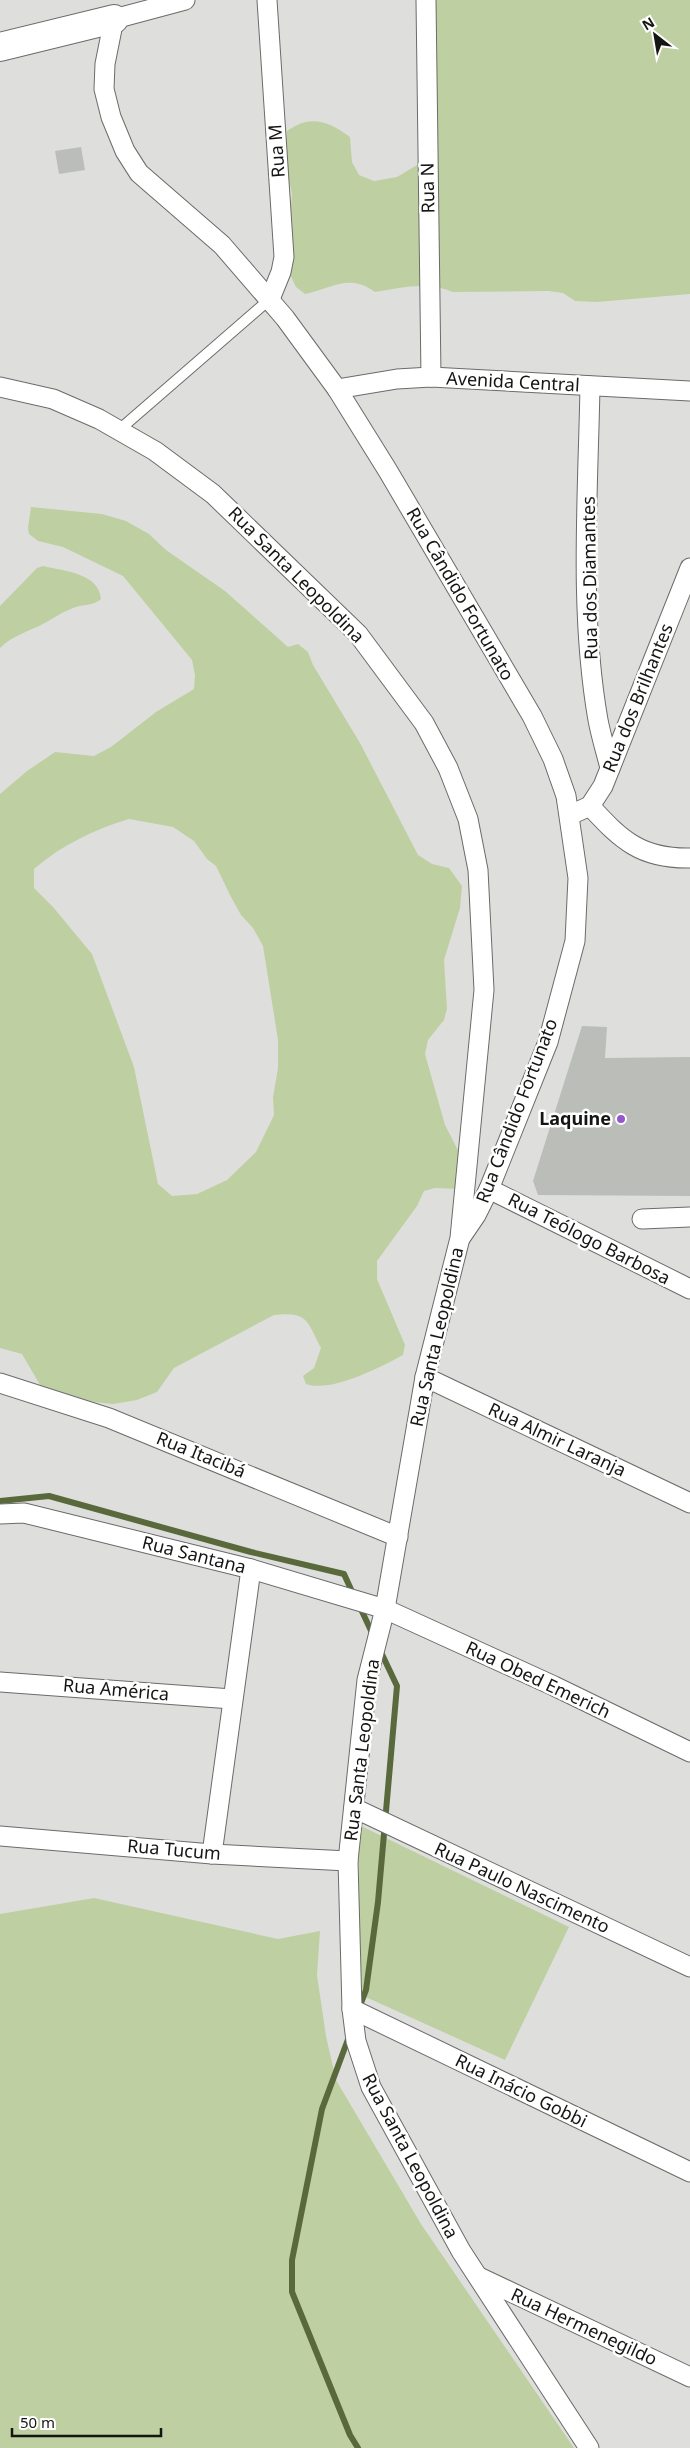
<svg xmlns="http://www.w3.org/2000/svg" width="690" height="2448" font-family="'Noto Sans',sans-serif">
  <rect width="100%" height="100%" fill="#dedfdc"/>
  <g fill="#bed0a2" fill-rule="evenodd">
    <path d="M435,0H690V294L597,302L575,301L563,293L548,291L453,292C427,281 402,288 375,292C349,273 333,288 305,294L296,287L286,266L292,194L285,163L287,131C310,114 329,121 350,137L352,162L359,175L374,181L397,177L417,165L428,130Z"/>
    <path d="M31,507L102,514L126,521L149,534L166,550L225,591L288,647L298,644L308,652L313,665L360,743L418,855L432,864L449,868L462,886L460,908L444,960L447,1009L444,1020L428,1040L425,1054L445,1125L466,1166L459,1189L435,1188L424,1191L417,1206L377,1261V1279L405,1345L403,1355C381,1367 331,1393 306,1384L303,1376L314,1368L321,1348C307,1321 308,1311 274,1315L174,1368L157,1392L137,1400L113,1404L93,1402L40,1385L22,1354L0,1348V794L27,771L55,752L94,756L111,747L156,712L194,689L195,675L192,660L123,576L63,547L38,541L29,534L28,528ZM129,819L173,827L194,841L207,859L216,866L231,897L241,915L253,928L263,946L278,1040V1068L273,1097L274,1115L256,1152L227,1180L197,1194L172,1196L158,1184L134,1067L92,954L53,907L34,888V869C62,845 93,830 129,819Z"/>
    <path d="M43,566C64,571 99,573 101,599C93,606 86,604 76,607C63,611 53,619 41,625C27,632 12,636 0,648V606L37,568Z"/>
    <path d="M359,1825L569,1927L505,2060L359,1994Z"/>
    <path d="M94,1898L278,1939L320,1931L317,1975L326,2036L336,2080L421,2224L574,2448H0V1914Z"/>
  </g>
  <g fill="none" stroke-linecap="round" stroke-linejoin="round">
    <g stroke="#59693c" stroke-width="6">
      <path d="M0,1501L49,1496L251,1552L344,1574L354,1596"/>
      <path d="M359,1605L374,1637"/>
      <path d="M358,2011L366,1990L378,1902L397,1686L379,1648"/>
      <path d="M350,2034L322,2109L292,2260V2292L350,2435L358,2448"/>
    </g>
  </g>
  <g fill="#bbbdb9">
    <path d="M81,147L85,170L59,174L55,151Z"/>
    <path d="M582,1026L607,1027L605,1058L690,1057V1196L538,1195L533,1181Z"/>
  </g>
  <g fill="none" stroke-linecap="round" stroke-linejoin="round">
    <g stroke="#6a6c69" stroke-width="12">
      <path id="lane" d="M119,430L270,299"/>
    </g>
    <g stroke="#6a6c69" stroke-width="21">
      <g id="street">
        <path d="M185,0L114,19L105,64L104,89L111,117L125,151L139,173L222,245L285,318L337,389L388,471L532,716L553,759L566,796L578,878L575,941L548,1042L489,1189L476,1215L461,1237"/>
        <path d="M267,0L284,257L281,272L270,299"/>
        <path d="M426,0L431,377"/>
        <path d="M590,386C588,496 579,611 598,720C601,736 606,752 610,768"/>
        <path d="M0,387L53,399L99,419L155,451L213,494L358,634L424,723L448,768L468,819L478,870L484,990L460,1238L425,1377L385,1609L367,1680L348,1861L352,2009L356,2041L371,2087L461,2251L589,2448"/>
        <path d="M337,389L397,379L431,377L690,391"/>
        <path d="M590,806C621,840 641,859 690,858"/>
        <path d="M570,815L590,806L603,786L690,568"/>
        <path d="M489,1189L690,1289"/>
        <path d="M642,1219L690,1217"/>
        <path d="M425,1377L690,1503"/>
        <path d="M0,1383L109,1418L398,1537"/>
        <path d="M0,1514L24,1513L251,1569L385,1609L554,1686L690,1752"/>
        <path d="M0,1682L232,1699"/>
        <path d="M354,1808L690,1967"/>
        <path d="M0,1836L212,1854L348,1861"/>
        <path d="M212,1854L251,1569"/>
        <path d="M352,2009L690,2172"/>
        <path d="M479,2277L690,2377"/>
      </g>
    </g>
    <g stroke="#6a6c69" stroke-width="30">
      <path id="secondary" d="M0,47L114,19"/>
    </g>
    <use href="#lane" stroke="#fff" stroke-width="10"/>
    <use href="#street" stroke="#fff" stroke-width="19"/>
    <use href="#secondary" stroke="#fff" stroke-width="28"/>
  </g>
  <circle fill="#9457cd" stroke="#fff" stroke-width="2" cx="621" cy="1119" r="5"/>
  <g text-anchor="middle" stroke-width="5" stroke-linejoin="round" paint-order="stroke">
    <g font-size="18" fill="#151514" stroke="#fff">
      <text transform="translate(277 151) rotate(-94)" y="6">Rua M</text>
      <text transform="translate(428 188) rotate(-91)" y="6">Rua N</text>
      <text transform="translate(513 382) rotate(3)" y="6">Avenida Central</text>
      <text transform="translate(296 575) rotate(45)" y="6">Rua Santa Leopoldina</text>
      <text transform="translate(590 578) rotate(-91)" y="6">Rua dos Diamantes</text>
      <text transform="translate(460 594) rotate(60)" y="6">Rua Cândido Fortunato</text>
      <text transform="translate(638 698) rotate(-68)" y="6">Rua dos Brilhantes</text>
      <text transform="translate(517 1111) rotate(-69)" y="6">Rua Cândido Fortunato</text>
      <text transform="translate(589 1239) rotate(27)" y="6">Rua Teólogo Barbosa</text>
      <text transform="translate(437 1337) rotate(-77)" y="6">Rua Santa Leopoldina</text>
      <text transform="translate(557 1440) rotate(25)" y="6">Rua Almir Laranja</text>
      <text transform="translate(201 1455) rotate(22)" y="6">Rua Itacibá</text>
      <text transform="translate(194 1555) rotate(14)" y="6">Rua Santana</text>
      <text transform="translate(538 1680) rotate(25)" y="6">Rua Obed Emerich</text>
      <text transform="translate(116 1690) rotate(5)" y="6">Rua América</text>
      <text transform="translate(362 1750) rotate(-83)" y="6">Rua Santa Leopoldina</text>
      <text transform="translate(174 1850) rotate(5)" y="6">Rua Tucum</text>
      <text transform="translate(522 1888) rotate(25)" y="6">Rua Paulo Nascimento</text>
      <text transform="translate(521 2091) rotate(26)" y="6">Rua Inácio Gobbi</text>
      <text transform="translate(410 2156) rotate(62)" y="6">Rua Santa Leopoldina</text>
      <text transform="translate(584 2327) rotate(25)" y="6">Rua Hermenegildo</text>
    </g>
    <g font-size="18" font-weight="bold" fill="#151514" stroke="#fff" text-anchor="end">
      <text x="611" y="1125">Laquine</text>
    </g>
  </g>
  <g transform="translate(655 35) rotate(329)" stroke="#ffffff" stroke-width="4" paint-order="stroke">
  <path d="M0-4L9 19L0 12L-9 19Z" fill="#151514"/>
  <text y="-8" font-size="14" font-weight="bold" text-anchor="middle" fill="#151514">N</text>
  </g>
  <path d="M12 2428v8h149v-8" fill="none" stroke="#151514" stroke-width="2.5"/>
  <text x="20" y="2428" font-size="15" fill="#151514" stroke="#ffffff" stroke-width="4" paint-order="stroke">50 m</text>
</svg>
